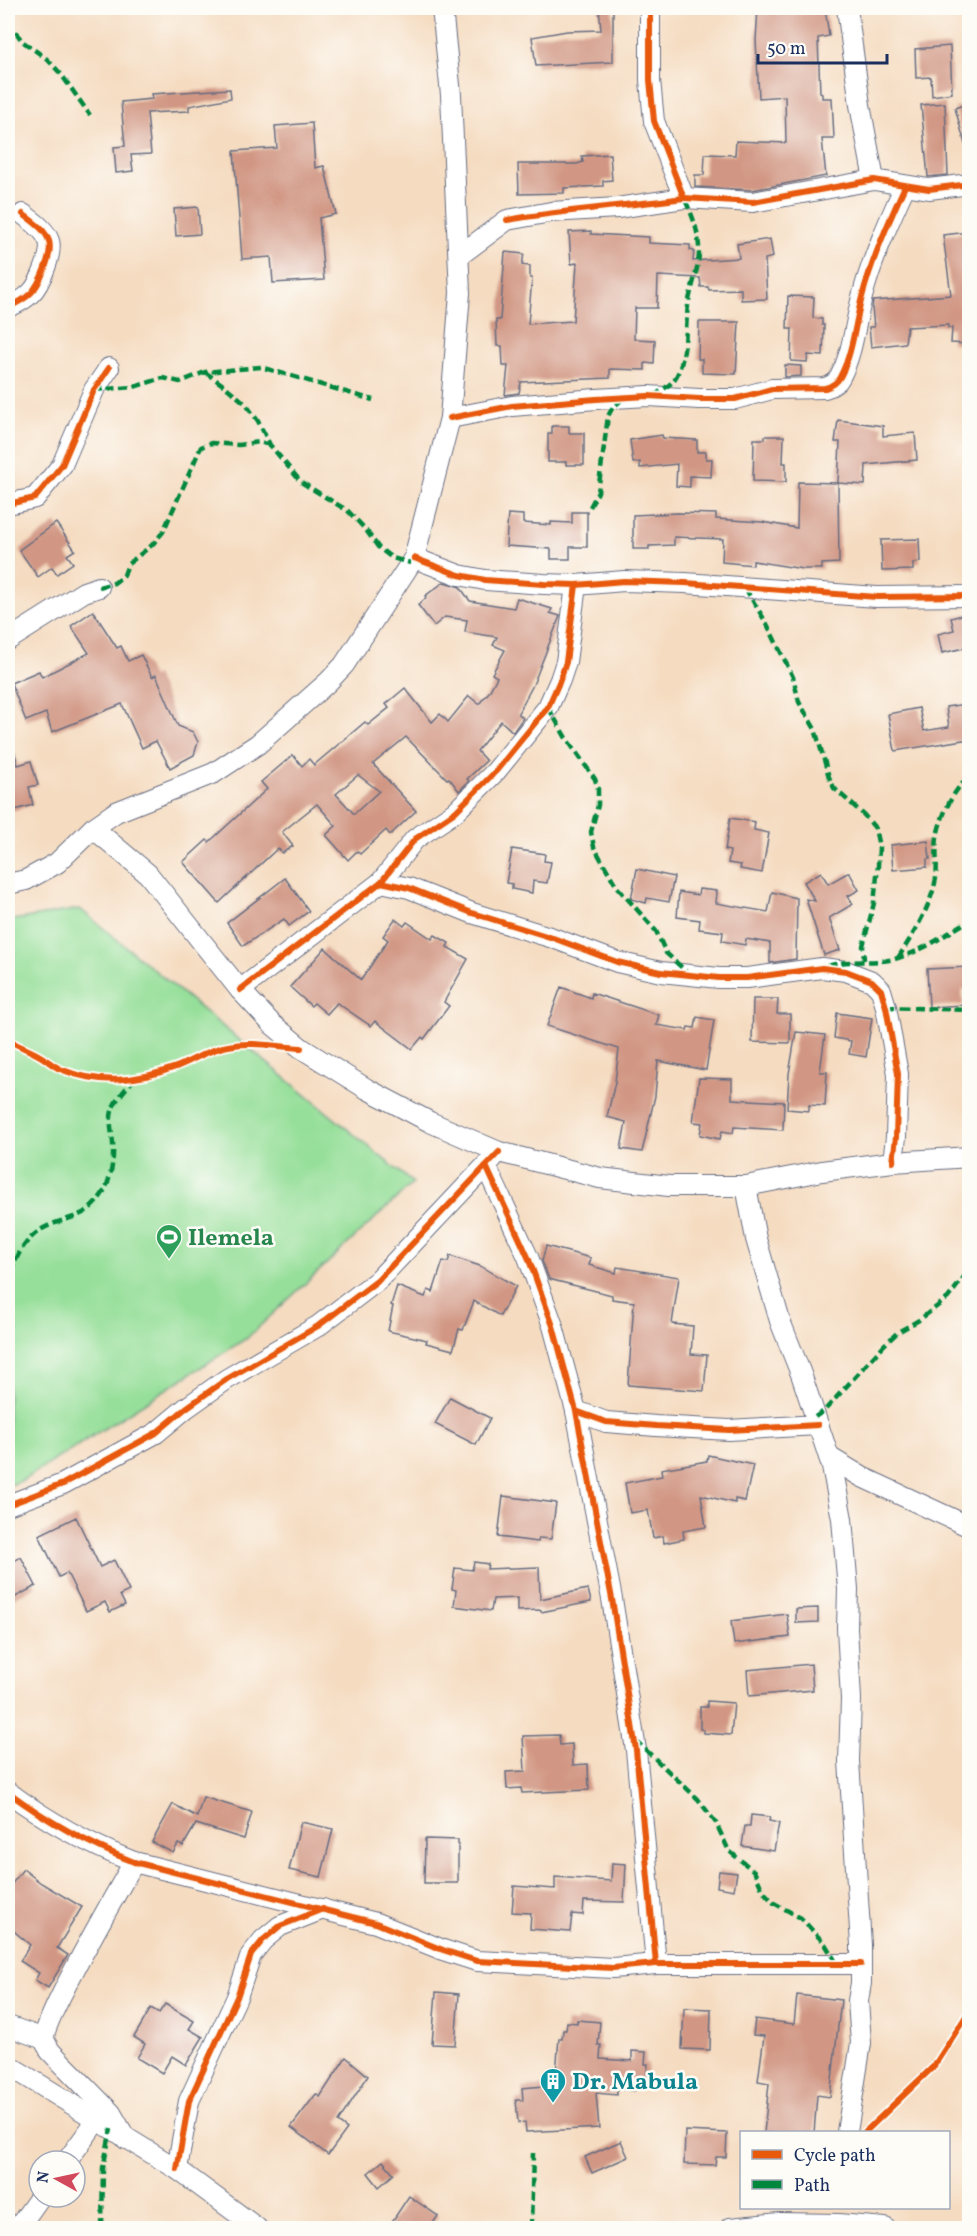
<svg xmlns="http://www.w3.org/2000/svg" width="977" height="2236" font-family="Vollkorn,serif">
  <rect width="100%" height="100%" fill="#fdfcf7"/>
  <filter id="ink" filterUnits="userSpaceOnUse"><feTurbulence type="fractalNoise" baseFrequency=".0167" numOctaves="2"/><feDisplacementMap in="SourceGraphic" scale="12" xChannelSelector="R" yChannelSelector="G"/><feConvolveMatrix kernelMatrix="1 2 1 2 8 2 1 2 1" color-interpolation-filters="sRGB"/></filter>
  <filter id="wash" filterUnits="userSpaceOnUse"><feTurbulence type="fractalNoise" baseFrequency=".008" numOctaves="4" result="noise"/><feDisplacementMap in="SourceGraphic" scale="24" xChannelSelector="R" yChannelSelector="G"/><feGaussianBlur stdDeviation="1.35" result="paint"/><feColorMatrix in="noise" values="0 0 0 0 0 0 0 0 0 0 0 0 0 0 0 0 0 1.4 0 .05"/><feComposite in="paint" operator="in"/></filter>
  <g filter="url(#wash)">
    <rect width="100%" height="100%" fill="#f5dcc1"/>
    <path fill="#96df9a" stroke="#58877c" stroke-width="1.5" d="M80,909L413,1183L247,1338L23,1480L8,1486V921Z"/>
    <g id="blocks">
      <g fill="#d19784" fill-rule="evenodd">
        <path d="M599,8H613V62L536,66L532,37L567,31L601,30Z"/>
        <path d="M758,8H825L829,36L818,38L820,93L822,94V98H832L834,139H822L826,176L752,190L695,187V175H704L705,154L735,155L736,141L786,143L785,96L759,98L756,40Z"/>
        <path d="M950,46L952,93L932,96L931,77L916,78L915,49Z"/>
        <path d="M230,89L231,98L189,106V111L147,113L151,154L131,155L133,171L116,173L114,147L125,146L121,102L152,99L151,94Z"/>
        <path d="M945,103L948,175L928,177L921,105Z"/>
        <path d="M969,103V144H965L955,108Z"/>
        <path d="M312,123L315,168L324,166L336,214L319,218L324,280L273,283L271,257L242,259L234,151L277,148L275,126Z"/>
        <path d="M610,154L612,180L603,181V186L564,188V193L519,194L518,164H577L583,162L582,156Z"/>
        <path d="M198,207L200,234L176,236L174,209Z"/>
        <path d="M591,231V234L649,237V243L690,245V250L694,251L693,261L739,258L737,244L770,239L773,257L765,259L767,299L741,300V289L709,290L708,287H701L700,278L658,276L657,308H635L634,339L655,340L654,364L645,363V370L610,369V378L521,382L519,393L505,395L508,366H503L502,346H497L496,320H500L505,252L524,254L522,265L530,266V278H532L528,324L573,321L577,263L571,264L569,232Z"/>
        <path d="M969,232V344L951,343L952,328H948V325L907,327L905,343L871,347L869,327H874L872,308L873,301L951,295L943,235Z"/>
        <path d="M788,296L814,297L813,318L822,319V325H824L823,356L808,355L807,362L791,361L792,329H787Z"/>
        <path d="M699,322H739L736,374L702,373V359H698Z"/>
        <path d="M785,365L801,366V376L785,377Z"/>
        <path d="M838,420L883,426V436L915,433L917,460L866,465L865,485L838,483L840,442H835Z"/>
        <path d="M552,426H569V433H584V465H566V462H548V434H552Z"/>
        <path d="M662,435L663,438L697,440V452H706V459H712L711,477L690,476V487L676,486L677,464L640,468V462L633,463L630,440Z"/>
        <path d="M765,436H784L783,463H786V482L753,481L754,439H765Z"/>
        <path d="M798,482L838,483L839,563L822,564V569H803L753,561V565L722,562L723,539L674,537V545L649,546V549H633V515L678,513L716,514V519L762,522L797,528Z"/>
        <path d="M572,512H587V547H570V559H551V549L506,546L508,514L523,515V523L551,525V522L572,523Z"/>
        <path d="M56,523L75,550L67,555L73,563L57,574L52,567L38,577L19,550Z"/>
        <path d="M919,539L920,562L913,563V570L882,571L881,540Z"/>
        <path d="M444,582L460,587L470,601L514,608L517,598L552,609L550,613L560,616L533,685L518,713L523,718L513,732L501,721L477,751L486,761L467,779L469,781L459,791L449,778L447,779L406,737L373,764L416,811L390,835L386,830L360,854L357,851L348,860L326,835L336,826L317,804L282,832L293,846L282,853L278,848L219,903L183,862L207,840L209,842L267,789L261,782L293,755L302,766L309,759L314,765L365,722L368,725L389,708L386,704L405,688L432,722L440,714L448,722L469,696L479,704L489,692L497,677L492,674L505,650L493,645L497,637L465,632L467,620L445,617L434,626L418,605L426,598L425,596ZM358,775L379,791L354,814L336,794Z"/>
        <path d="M93,611L117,648L121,646L128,661L141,655L152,677L156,675L178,726L193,732L198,742L194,755L170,768L156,741L142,748L122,704L52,732L46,713L26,721L11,683L39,671L42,677L89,653L71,626Z"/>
        <path d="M969,613V647L942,653L938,634L954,630L951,618Z"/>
        <path d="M966,704L969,739L895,751L888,714L919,708L924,731L949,727L946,707Z"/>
        <path d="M11,740L18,765L31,761L38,785L29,787L33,805L8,812V741Z"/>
        <path d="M730,818L755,822L754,830L769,833L762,873L740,869L741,865L728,863L730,851L725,850Z"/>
        <path d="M928,841L930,859H927V867L893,870L891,845Z"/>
        <path d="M512,849L545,854L544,861L551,862L547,883L533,881L532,893L512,889V884L506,883Z"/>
        <path d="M637,869L674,877L669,902L647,898L646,903L631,899Z"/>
        <path d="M821,872L828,884L849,872L859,890L848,896L853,904L829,918L840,950L824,955L806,899L815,901L804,882Z"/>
        <path d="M285,878L309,911L289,926L284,919L243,946L227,923Z"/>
        <path d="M699,889L717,891L716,903L768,912L772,892L797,898L796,959L770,963V943L746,939L745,945L722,941L723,932L699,929L700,920L677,917L679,892L698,895Z"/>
        <path d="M395,919L404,926L407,922L432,939L435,935L449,943L447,947L468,959L444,1002L449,1006L424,1039L422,1037L412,1049L375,1021L371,1026L337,1003L327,1014L314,1003L311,1006L290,987L325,948L361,980L388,940L383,936Z"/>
        <path d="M969,967V989L962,990L963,1005L929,1007L927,969Z"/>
        <path d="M561,987L591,998L592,993L659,1015L656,1025L687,1030L688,1027L695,1028L697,1017L714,1020L706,1070L658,1061L655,1096L642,1152L621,1149L626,1122L607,1117L615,1082L619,1049L547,1026Z"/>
        <path d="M753,999H778L777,1014H790V1043L752,1042Z"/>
        <path d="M837,1013L872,1018L866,1057L849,1054L851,1041L834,1038Z"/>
        <path d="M796,1032L825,1035L820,1072H827L825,1106L809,1105V1111L787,1109L789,1074Z"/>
        <path d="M699,1078L732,1079V1099L784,1102L783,1130L734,1127L733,1133L722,1131L720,1139L700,1135L702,1123L693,1122Z"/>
        <path d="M546,1246L591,1258L589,1265L616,1273L617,1267L679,1277L672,1324L693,1326L691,1354L707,1355L704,1391L628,1385L634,1302L612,1299V1295L549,1279L542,1261Z"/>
        <path d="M450,1256L480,1266L516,1286L500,1316L474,1301L463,1330L459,1329L453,1350L426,1343L427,1340L388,1331L393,1306L391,1305L397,1286L425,1297L428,1290L433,1292L443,1261L448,1262Z"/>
        <path d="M450,1397L490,1418L476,1445L435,1424Z"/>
        <path d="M708,1455L753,1465L745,1501L735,1499V1503L701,1495L706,1527L683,1531L684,1539L664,1543L663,1536L653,1538L648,1510L630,1513L625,1483L662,1476L661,1469L707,1461Z"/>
        <path d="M503,1496L556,1503L551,1539L539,1538L538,1542L498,1537Z"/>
        <path d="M76,1517L100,1567L114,1560L129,1591L120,1595L125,1605L110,1612L105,1602L86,1611L67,1573L59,1577L39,1535Z"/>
        <path d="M21,1557L36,1586L8,1601V1564Z"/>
        <path d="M474,1562L488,1564L487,1569L539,1567L540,1599L588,1589L591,1602L541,1612V1610L517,1611V1598L493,1599L491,1611L454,1606L456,1590L452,1589L455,1568L472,1570Z"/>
        <path d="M818,1608V1622L796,1623V1609Z"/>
        <path d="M787,1614L790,1637L734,1644L731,1621Z"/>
        <path d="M811,1664L813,1690L749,1696L747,1670Z"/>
        <path d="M707,1701L734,1703L731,1735L704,1733V1730L700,1729V1707H707Z"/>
        <path d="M559,1735L560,1745L572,1744L573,1765L588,1764L589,1790L522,1793L521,1788L507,1789L506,1772L525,1771L523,1736Z"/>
        <path d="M203,1797L252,1812L244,1839L196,1824L183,1846L178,1844L173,1853L152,1842L173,1804L197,1817Z"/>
        <path d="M751,1815L770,1817L769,1821L779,1823L774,1851L742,1846L745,1826H750Z"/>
        <path d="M301,1822L333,1829L321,1877L289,1870Z"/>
        <path d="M425,1839L458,1840V1883H424Z"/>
        <path d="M612,1863L626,1864L624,1902L584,1901L583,1915L572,1914L570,1932L530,1929L531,1913L512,1912L514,1886L555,1889V1877L611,1881Z"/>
        <path d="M23,1869L41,1883L82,1907L57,1948L68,1955L48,1988L35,1980L39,1973L20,1961L30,1945L8,1926V1889Z"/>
        <path d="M719,1871L737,1873L734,1890L717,1887Z"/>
        <path d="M436,1992L459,1994L455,2045L432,2044Z"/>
        <path d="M797,1995L841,2000L830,2097L817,2095L814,2133H764L769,2083L758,2081L764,2036L753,2035L755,2019L794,2024Z"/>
        <path d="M165,2004L194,2021L189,2029L203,2037L186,2065L172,2056L162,2073L137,2058L145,2044L134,2037L151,2008L159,2013Z"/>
        <path d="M684,2008L711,2009L710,2050L682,2049Z"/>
        <path d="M577,2020L600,2022L598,2045H601L600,2059L632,2061V2051L646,2052L645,2064H648L646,2085H635L634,2091L617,2089V2095L596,2093L599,2128L526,2132L525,2122L518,2123L516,2100H523L522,2088L555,2085L559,2038H562L563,2030H566L567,2022L577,2023Z"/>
        <path d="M346,2057L368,2076L338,2122L347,2129L328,2155L291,2127L316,2094L320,2097Z"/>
        <path d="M685,2131L727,2133L726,2157H716L715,2165L684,2164Z"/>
        <path d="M621,2141L628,2157L592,2173L585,2157Z"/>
        <path d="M383,2161L394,2174L379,2187L368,2173Z"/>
        <path d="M409,2196L438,2216L429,2229H387Z"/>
      </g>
    </g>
  </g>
  <g filter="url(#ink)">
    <use href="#blocks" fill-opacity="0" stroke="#676c81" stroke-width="1.5"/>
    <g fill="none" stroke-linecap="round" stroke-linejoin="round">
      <g stroke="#676c81" stroke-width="22">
        <g id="minor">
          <path d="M847,8L860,105L874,180"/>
          <path d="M684,198L753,202L874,180L929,189L970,184"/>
          <path d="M460,255L507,220L551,212L617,208L684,198L654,121L650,80V8"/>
          <path d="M8,307C16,304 25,299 31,293C40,284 53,253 49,241C45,229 32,221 23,214"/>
          <path d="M450,418L512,406L596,399L648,396L699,399H735L772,389L825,388C832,386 837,383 840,377C853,353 855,323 862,297C872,259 889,221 905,186"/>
          <path d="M8,504L35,498L62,465L94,390L109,368"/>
          <path d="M414,558L459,575L485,580L544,584L576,585L624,581L685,583L877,597L970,596"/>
          <path d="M8,640L84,592L99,587"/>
          <path d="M93,828L148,874L240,990L272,1024L301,1048L367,1089L430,1122L499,1152L600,1178L669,1186H746L822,1171L893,1162L970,1157"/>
          <path d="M381,882L409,888L472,913L553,938L617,962L661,972L719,978H747L822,968L846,971L872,981L881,990L886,1007L898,1074L896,1137L893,1162"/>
          <path d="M8,884L26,880L57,863L93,828L116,812L214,773L258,744L328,682L344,665L414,558L450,418L460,293L451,95L442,8"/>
          <path d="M240,990L381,882L415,839L455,812L496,771L548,707L560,680L566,662L576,585"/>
          <path d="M486,1166L528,1257L553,1326L576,1411L612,1599L636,1750L656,1964"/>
          <path d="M746,1186L756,1239L780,1321L801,1374L832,1466L842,1519L848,1589L847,1628L851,1699L849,1761L861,1945V1983L858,2001L861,2043L847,2132"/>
          <path d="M576,1411L606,1422L656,1426L729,1430L818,1425"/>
          <path d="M829,1457L862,1477L970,1527"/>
          <path d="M8,1505L63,1484L156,1433L186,1408L227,1379L318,1326L377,1281L493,1158"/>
          <path d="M8,1792C47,1821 88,1844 134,1862L376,1923L443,1950L477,1961L613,1968L656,1964H861"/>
          <path d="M8,2026L44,2039"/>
          <path d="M8,2065L177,2169L257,2228"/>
          <path d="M126,2139L111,2113L50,2051C49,2048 45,2043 44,2039C43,2020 120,1887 134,1862"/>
          <path d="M67,2161L97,2120"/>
          <path d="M177,2169L189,2101L237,1997L251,1955L263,1940L280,1926L323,1909"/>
          <path d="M18,2228L40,2197"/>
          <path d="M730,2228L779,2223L838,2224L885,2228"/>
        </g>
      </g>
      <use href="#minor" stroke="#fff" stroke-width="20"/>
      <g stroke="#00873e" stroke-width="4.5" stroke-dasharray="9 4.5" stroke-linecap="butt">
        <path d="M8,20L22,41L47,59L61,74L90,115"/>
        <path d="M205,372L226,387L245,403L258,421L270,445L301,482L348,511L366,530L378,547L392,558L411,563"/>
        <path d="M94,390L134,387L163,378L180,382L205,372L261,367L373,400"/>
        <path d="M653,396C662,390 672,385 677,375C687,354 685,328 688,306C691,286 700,267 699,247C698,229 692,214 684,198"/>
        <path d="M590,507L598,492L608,416L613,407L623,399"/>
        <path d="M99,587L114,583L124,575L128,564L152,545L163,532L201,447L211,443L239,445L259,442L270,445"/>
        <path d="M745,588L767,624L793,677L799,702L815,729L829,777L834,788L864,815L875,828L879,847L878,866L874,903L863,946L864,960"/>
        <path d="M548,707L566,738L595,779L598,789V805L591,832L594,847L617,887L656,931L666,953L689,974"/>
        <path d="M898,958C912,936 929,910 935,883C939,867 934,848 938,832C942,814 955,787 970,776"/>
        <path d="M828,966C851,958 875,965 898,958C925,950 946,934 970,920"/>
        <path d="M886,1007L970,1010"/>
        <path d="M8,1286C12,1264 22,1241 42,1229C65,1216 84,1221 101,1196C111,1182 114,1160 113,1143C112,1133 109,1122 112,1111C115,1099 127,1088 135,1078"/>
        <path d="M815,1417L825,1410L884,1345L898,1332L919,1320L948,1298L970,1269"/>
        <path d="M635,1740L698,1799L716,1823L729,1851L754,1871L763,1891L774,1903L801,1918L811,1929L825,1944L838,1965"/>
        <path d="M102,2228L103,2168L111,2129"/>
        <path d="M531,2228L533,2153"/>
      </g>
      <g stroke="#fdfcf7" stroke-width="10">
        <g id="cycleway">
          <path d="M684,198L753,202L874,180L929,189L970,184"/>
          <path d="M507,220C566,210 625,206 684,198L654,121L650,80V8"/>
          <path d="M8,307C16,304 25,299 31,293C40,284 53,253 49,241C45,229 32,221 23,214"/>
          <path d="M450,418L512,406L596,399L648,396L699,399H735L772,389L825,388C832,386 837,383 840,377C853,353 855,323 862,297C872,259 889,221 905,186"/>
          <path d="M8,504L35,498L62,465L94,390L109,368"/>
          <path d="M414,558L459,575L485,580L544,584L576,585L624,581L685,583L877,597L970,596"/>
          <path d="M381,882L409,888L472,913L553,938L617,962L661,972L719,978H747L822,968L846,971L872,981L881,990L886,1007L898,1074L896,1137L893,1162"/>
          <path d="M240,990L381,882L415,839L455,812L496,771L548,707L560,680L566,662L576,585"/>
          <path d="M8,1040C18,1046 30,1050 40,1056C47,1060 53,1066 60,1069C100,1085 136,1082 176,1067C194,1060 209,1049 228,1046C252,1041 277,1047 301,1048"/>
          <path d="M486,1166L528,1257L553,1326L576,1411L612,1599L636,1750L656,1964"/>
          <path d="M576,1411L606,1422L656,1426L729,1430L818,1425"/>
          <path d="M8,1505L63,1484L156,1433L186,1408L227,1379L318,1326L377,1281L499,1152"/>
          <path d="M8,1792C47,1821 88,1844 134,1862L376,1923L443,1950L477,1961L613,1968L656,1964H861"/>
          <path d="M865,2132L934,2066L970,2010"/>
          <path d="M177,2169L189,2101L237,1997L251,1955L263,1940L280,1926L323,1909"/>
        </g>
      </g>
      <use href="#cycleway" stroke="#e8590c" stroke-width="6"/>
    </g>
  </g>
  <defs>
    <g id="stadium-pin" transform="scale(1.35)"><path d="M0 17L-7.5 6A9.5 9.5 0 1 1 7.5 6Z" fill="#2e9e5b" stroke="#fdfcf7"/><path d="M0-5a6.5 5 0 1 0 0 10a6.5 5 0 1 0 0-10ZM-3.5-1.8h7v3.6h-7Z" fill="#fff"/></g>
    <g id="building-pin" transform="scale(1.35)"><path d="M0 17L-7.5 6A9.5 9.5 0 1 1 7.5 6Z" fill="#0f9aa8" stroke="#fdfcf7"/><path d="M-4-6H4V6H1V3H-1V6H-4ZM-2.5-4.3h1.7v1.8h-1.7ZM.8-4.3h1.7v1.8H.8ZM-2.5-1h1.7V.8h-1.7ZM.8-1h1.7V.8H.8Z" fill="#fff"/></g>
  </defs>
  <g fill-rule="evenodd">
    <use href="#stadium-pin" x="169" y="1237"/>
    <use href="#building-pin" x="553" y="2081"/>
  </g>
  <g text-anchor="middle" stroke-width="5" stroke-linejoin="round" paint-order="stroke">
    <g font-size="24" font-weight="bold" fill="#27864d" stroke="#fdfcf7" text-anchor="start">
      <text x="188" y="1245">Ilemela</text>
    </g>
    <g font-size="24" font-weight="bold" fill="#0d838f" stroke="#fdfcf7" text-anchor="start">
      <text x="572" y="2089">Dr. Mabula</text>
    </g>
  </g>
  <rect width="977" height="2236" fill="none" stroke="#fdfcf7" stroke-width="30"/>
  <rect x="740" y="2131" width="210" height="78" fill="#fdfcf7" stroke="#a3aaba" stroke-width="1.5"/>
  <rect x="752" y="2150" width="30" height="9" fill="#e8590c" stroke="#a3aaba" stroke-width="1.5"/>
  <text x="794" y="2161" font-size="18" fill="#1b2f5e">Cycle path</text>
  <rect x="752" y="2180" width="30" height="9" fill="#00873e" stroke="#a3aaba" stroke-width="1.5"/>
  <text x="794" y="2191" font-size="18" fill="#1b2f5e">Path</text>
  <g transform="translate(57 2179) rotate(278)"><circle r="28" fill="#fdfcf7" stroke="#a3aaba" stroke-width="1.5"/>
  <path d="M0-4.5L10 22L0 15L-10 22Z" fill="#d1495b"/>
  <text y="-9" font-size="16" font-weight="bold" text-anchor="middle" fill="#1b2f5e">N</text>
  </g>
  <path d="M758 54v9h129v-9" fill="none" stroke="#1b2f5e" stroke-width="3"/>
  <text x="767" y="54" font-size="18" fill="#1b2f5e" stroke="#fdfcf7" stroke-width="4.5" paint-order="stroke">50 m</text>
</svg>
